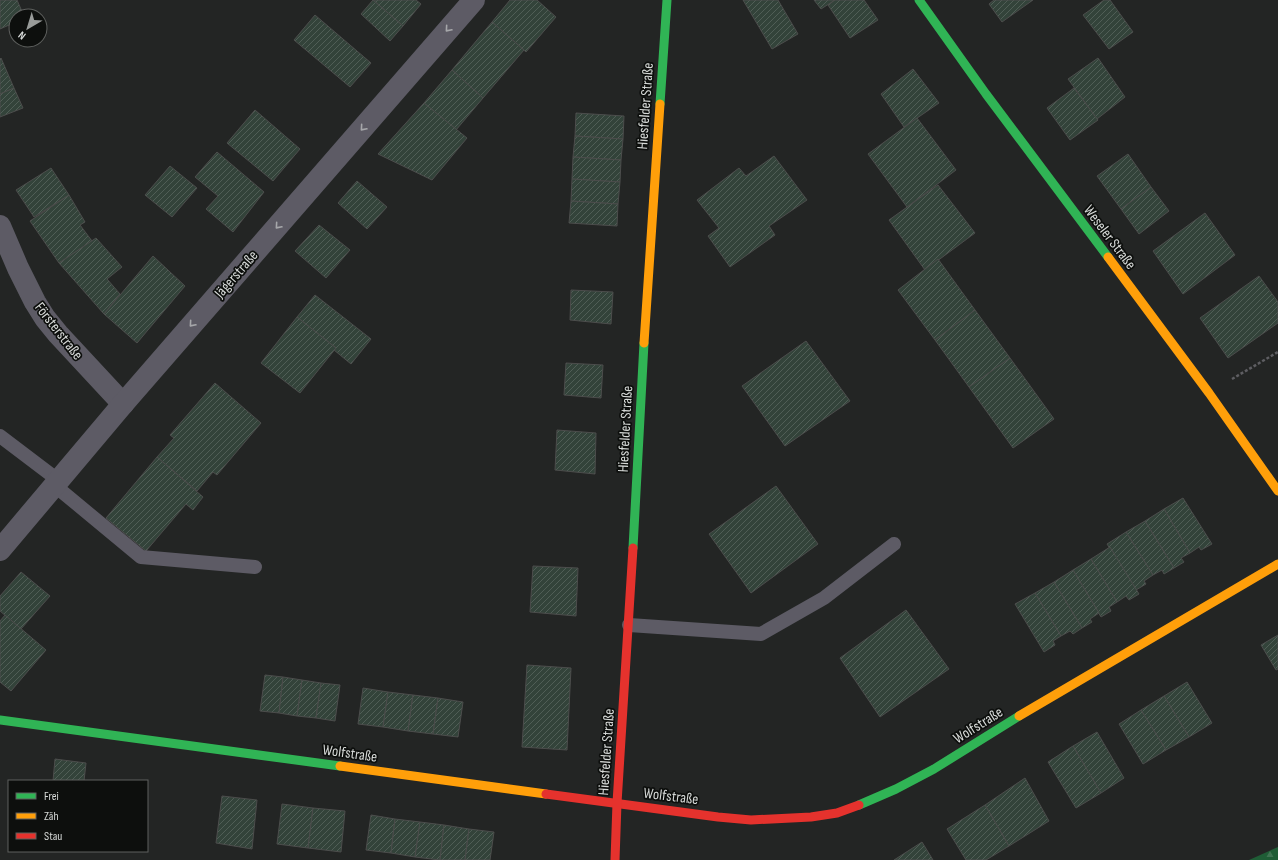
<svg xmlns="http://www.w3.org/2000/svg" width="1278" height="860" font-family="'Sofia Sans Condensed',sans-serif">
  <defs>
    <pattern id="forest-firs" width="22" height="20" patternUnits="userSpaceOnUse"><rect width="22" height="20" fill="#1f5d36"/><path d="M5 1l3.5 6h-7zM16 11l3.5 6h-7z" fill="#3f7452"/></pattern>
    <pattern id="building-hatch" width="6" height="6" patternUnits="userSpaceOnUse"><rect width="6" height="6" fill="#33433a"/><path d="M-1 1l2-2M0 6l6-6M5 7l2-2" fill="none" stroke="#505e56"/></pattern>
  </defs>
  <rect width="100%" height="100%" fill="#232524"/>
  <path fill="url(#forest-firs)" d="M1278,847V860H1249Z"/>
  <g fill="url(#building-hatch)" stroke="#4c4d4c">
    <path d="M0,0H17L24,16H16V22L0,29Z"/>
    <path d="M373,0H416L421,4L403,26Z"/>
    <path d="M373,0L403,26L390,41L361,14Z"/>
    <path d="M510,0H537L556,17L526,52L492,22Z"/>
    <path d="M743,0H778L798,34L772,49Z"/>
    <path d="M814,0H835L821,9Z"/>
    <path d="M835,0H864L878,20L850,38L828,5Z"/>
    <path d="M994,0H1033L1002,22L989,4Z"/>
    <path d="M1104,0H1110L1133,32L1109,49L1083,15Z"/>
    <path d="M315,15L371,63L350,87L294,40Z"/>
    <path d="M492,22L524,50L483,98L452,70Z"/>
    <path d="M1,58L14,88L0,94V59Z"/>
    <path d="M1098,58L1125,97L1097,119L1068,79Z"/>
    <path d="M913,69L939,103L904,127L881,94Z"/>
    <path d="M452,70L483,98L456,130L424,103Z"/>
    <path d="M14,88L23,108L0,117V94Z"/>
    <path d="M1074,88L1098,120L1070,140L1047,108Z"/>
    <path d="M424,103L467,138L432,180L378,154Z"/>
    <path d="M255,110L300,149L273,181L227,143Z"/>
    <path d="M576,113L624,116L623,139L575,136Z"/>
    <path d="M917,118L956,170L907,207L868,154Z"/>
    <path d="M575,136L623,139L621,160L573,157Z"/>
    <path d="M217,152L264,192L233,232L206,209L218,196L195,177Z"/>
    <path d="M1128,154L1151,187L1121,209L1097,176Z"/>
    <path d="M774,156L807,200L769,226L775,235L730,267L708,236L719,228L697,200L739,168L746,176Z"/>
    <path d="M573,157L621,160L620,182L572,179Z"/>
    <path d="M170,166L197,188L172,217L145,195Z"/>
    <path d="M51,168L69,195L34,217L16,190Z"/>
    <path d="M572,179L620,182L618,204L571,201Z"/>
    <path d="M357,181L387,207L367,229L338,203Z"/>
    <path d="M938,185L975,233L925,270L889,220Z"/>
    <path d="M1151,187L1169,211L1139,234L1121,209Z"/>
    <path d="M69,195L85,222L80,225L92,241L59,263L30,221Z"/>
    <path d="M571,201L618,204L617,226L569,223Z"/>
    <path d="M1205,213L1235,255L1183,294L1153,251Z"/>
    <path d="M319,225L350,250L326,278L295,251Z"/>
    <path d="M96,238L122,267L107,279L120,294L104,314L59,263Z"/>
    <path d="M153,256L185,286L137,343L104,314Z"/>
    <path d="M938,259L975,310L935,340L898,290Z"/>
    <path d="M1259,276L1278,302V323L1228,358L1200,318Z"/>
    <path d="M571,290L613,292L611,324L570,320Z"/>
    <path d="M315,295L371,339L351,364L334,350L336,348L297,317Z"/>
    <path d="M975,310L1010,358L969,387L935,340Z"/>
    <path d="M297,317L336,348L300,393L261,363Z"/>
    <path d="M806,341L850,401L785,446L742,386Z"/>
    <path d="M1010,358L1054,419L1013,448L969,387Z"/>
    <path d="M566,363L603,365L601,398L564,395Z"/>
    <path d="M215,383L261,423L217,475L213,472L197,491L157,457L174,438L170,435Z"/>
    <path d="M557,430L596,433L595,474L555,470Z"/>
    <path d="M157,457L203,497L193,510L186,504L146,551L106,518Z"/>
    <path d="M776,486L818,544L751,593L709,534Z"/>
    <path d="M1183,498L1212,544L1201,550L1199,547L1190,553L1164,509Z"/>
    <path d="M1164,509L1190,553L1181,558L1184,562L1174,568L1145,521Z"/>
    <path d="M1145,521L1174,568L1164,574L1162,570L1153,575L1126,532Z"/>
    <path d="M1126,532L1153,575L1144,581L1146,584L1136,590L1107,544Z"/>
    <path d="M1110,547L1139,594L1129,600L1126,596L1117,602L1091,559Z"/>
    <path d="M1091,559L1117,602L1109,607L1111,611L1101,617L1073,570Z"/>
    <path d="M533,566L578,568L576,616L530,612Z"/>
    <path d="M1073,570L1099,613L1090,619L1092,622L1082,628L1054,582Z"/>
    <path d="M21,572L50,596L21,629L0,611V596Z"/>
    <path d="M1054,582L1082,628L1073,634L1070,631L1061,636L1035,593Z"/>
    <path d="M1035,593L1061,636L1053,641L1055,645L1044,652L1015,604Z"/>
    <path d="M906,610L949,669L880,717L840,658Z"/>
    <path d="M5,615L46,650L11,691L0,682V621Z"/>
    <path d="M1278,635V669L1276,670L1261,645Z"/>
    <path d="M527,665L571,668L567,750L522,747Z"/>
    <path d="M265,675L283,677L279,713L260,711Z"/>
    <path d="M283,677L302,680L297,716L279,713Z"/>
    <path d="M302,680L321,683L316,718L297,716Z"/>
    <path d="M1187,682L1212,723L1189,737L1164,696Z"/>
    <path d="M321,683L340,685L335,721L316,718Z"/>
    <path d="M363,688L388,692L383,727L358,724Z"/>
    <path d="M388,692L413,695L408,731L383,727Z"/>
    <path d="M413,695L438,698L433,734L408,731Z"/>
    <path d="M1164,696L1189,737L1166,750L1141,710Z"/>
    <path d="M438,698L463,702L458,737L433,734Z"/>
    <path d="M1141,710L1166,750L1143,764L1119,724Z"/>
    <path d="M1097,732L1124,778L1101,793L1073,746Z"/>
    <path d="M1073,746L1101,793L1076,808L1048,762Z"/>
    <path d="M55,759L86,763L84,781H53Z"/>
    <path d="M1025,778L1049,821L1009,846L985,805Z"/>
    <path d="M222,796L257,800L252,849L216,843Z"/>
    <path d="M282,804L313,808L308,848L277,844Z"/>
    <path d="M985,805L1009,846L986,860H966L947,829Z"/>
    <path d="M313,808L345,811L341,852L308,848Z"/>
    <path d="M371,815L395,819L391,853L366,850Z"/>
    <path d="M395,819L420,822L415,857L391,853Z"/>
    <path d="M420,822L444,825L440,860L415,857Z"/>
    <path d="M444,825L469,829L465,860H440Z"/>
    <path d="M469,829L494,832L490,860H465Z"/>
    <path d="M922,842L933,860H894Z"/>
  </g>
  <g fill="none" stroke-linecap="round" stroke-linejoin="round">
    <path stroke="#5e5e62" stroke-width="2.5" stroke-dasharray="3 2" stroke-linecap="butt" d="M1232,379L1278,352"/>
    <g stroke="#5d5b65" stroke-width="14">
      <path d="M0,436L58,480"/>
      <path d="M54,485L141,557L255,567"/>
      <path d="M629,625L761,634L824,598L894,544"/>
    </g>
    <g stroke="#5d5b65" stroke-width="22">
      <path d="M0,226L18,268L35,302L45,318L58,334L123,404"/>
      <path d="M0,550L123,404L474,0"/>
    </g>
    <g stroke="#30b455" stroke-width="9">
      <path d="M919,0L986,94L1108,257"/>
      <path d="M660,104L667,0"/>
      <path d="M633,548L644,343"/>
      <path d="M0,720L340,766"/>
      <path d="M859,805L896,789L934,769L1019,716"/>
    </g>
    <g stroke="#ff9f0a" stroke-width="9">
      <path d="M1108,257L1209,393L1278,491"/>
      <path d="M644,343L660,104"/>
      <path d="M1019,716L1278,564"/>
      <path d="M340,766L546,794"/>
    </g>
    <g stroke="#e5322d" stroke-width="9">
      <path d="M546,794L718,817L751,820L811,817L837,813L859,805"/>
      <path d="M615,860L617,803L633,548"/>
    </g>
  </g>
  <defs><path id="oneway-chevron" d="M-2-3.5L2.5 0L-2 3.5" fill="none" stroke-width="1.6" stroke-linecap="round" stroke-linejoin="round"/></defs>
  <g stroke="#a6a7aa">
    <use href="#oneway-chevron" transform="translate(448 29) rotate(131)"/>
    <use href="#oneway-chevron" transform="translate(363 128) rotate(131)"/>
    <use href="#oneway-chevron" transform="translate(278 226) rotate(131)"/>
    <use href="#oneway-chevron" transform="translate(192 324) rotate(131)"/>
  </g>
  <g text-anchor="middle" stroke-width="3.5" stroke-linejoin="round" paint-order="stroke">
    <g font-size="15" fill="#d7dad8" stroke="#0d0f0d">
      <text transform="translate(645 106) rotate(-86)" y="5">Hiesfelder Straße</text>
      <text transform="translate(1110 237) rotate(53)" y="5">Weseler Straße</text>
      <text transform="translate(236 274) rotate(-49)" y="5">Jägerstraße</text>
      <text transform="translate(59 331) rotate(52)" y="5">Försterstraße</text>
      <text transform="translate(625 429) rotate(-87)" y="5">Hiesfelder Straße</text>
      <text transform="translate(978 725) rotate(-32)" y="5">Wolfstraße</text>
      <text transform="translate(606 752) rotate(-86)" y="5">Hiesfelder Straße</text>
      <text transform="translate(350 753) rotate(8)" y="5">Wolfstraße</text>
      <text transform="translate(671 796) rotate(7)" y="5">Wolfstraße</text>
    </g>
  </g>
  <rect x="8" y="780" width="140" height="72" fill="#0d0f0d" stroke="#5e605e"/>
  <rect x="16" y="793" width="20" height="6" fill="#30b455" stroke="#5e605e"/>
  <text x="44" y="800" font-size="12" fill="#d7dad8">Frei</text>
  <rect x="16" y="813" width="20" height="6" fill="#ff9f0a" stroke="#5e605e"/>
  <text x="44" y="820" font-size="12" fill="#d7dad8">Zäh</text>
  <rect x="16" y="833" width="20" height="6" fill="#e5322d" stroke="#5e605e"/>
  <text x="44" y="840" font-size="12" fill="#d7dad8">Stau</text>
  <g transform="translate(28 28) rotate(218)"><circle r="19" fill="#0d0f0d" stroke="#5e605e"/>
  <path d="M0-3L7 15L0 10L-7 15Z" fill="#989b99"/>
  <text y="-6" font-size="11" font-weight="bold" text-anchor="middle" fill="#d7dad8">N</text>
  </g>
</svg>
